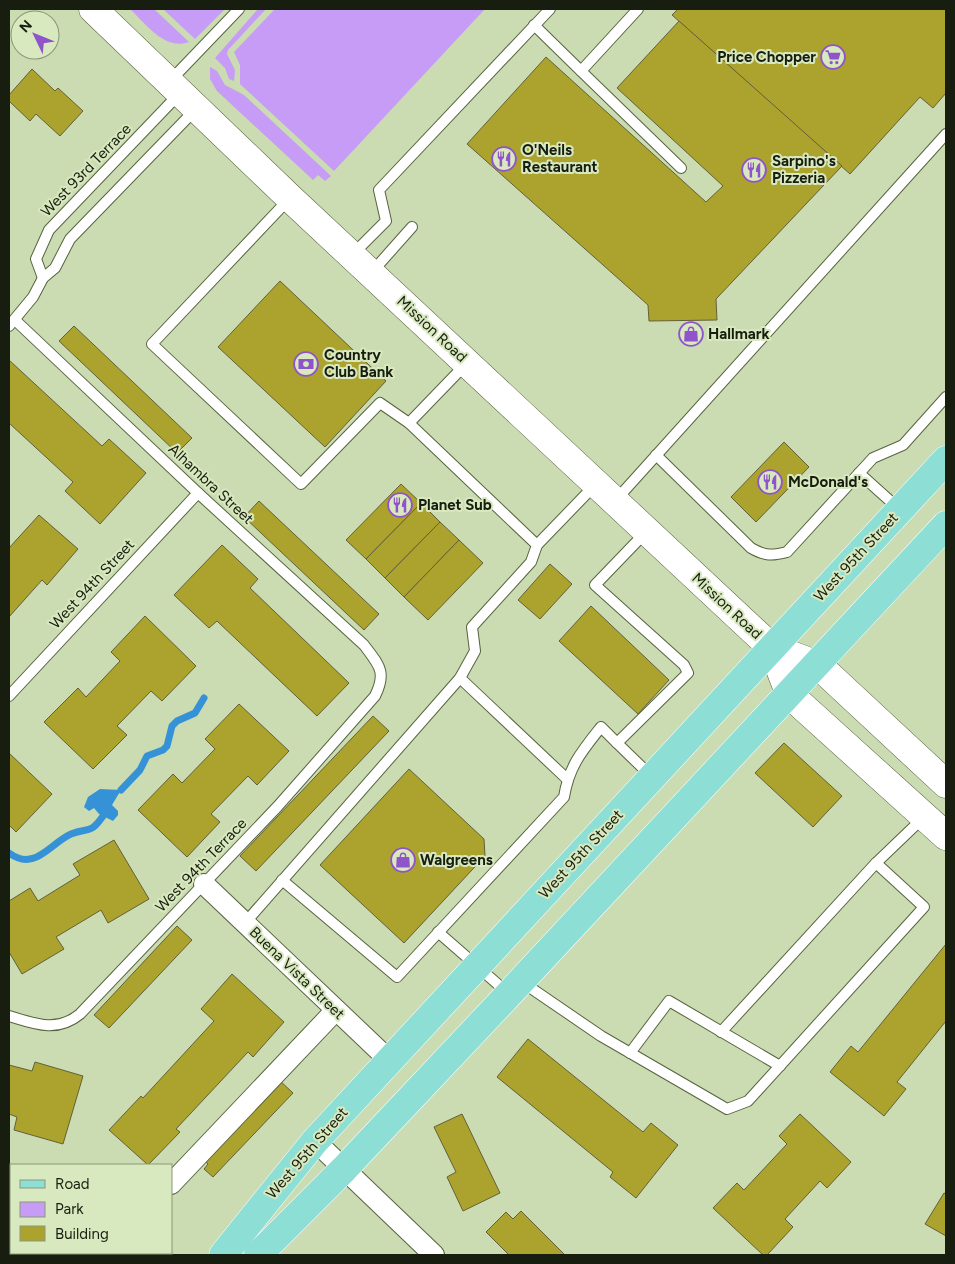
<svg xmlns="http://www.w3.org/2000/svg" width="955" height="1264" font-family="Figtree,sans-serif">
  <rect width="100%" height="100%" fill="#cbdbb2"/>
  <g fill="#c69cf6">
    <path d="M130,9H154L189,42C165,51 146,24 130,9Z"/>
    <path d="M163,9H225L195,39Z"/>
    <path d="M258,9H266L228,50L227,54L235,70L234,81L229,79L225,68L215,58Z"/>
    <path d="M275,9H485L334,171L240,84V65L234,52Z"/>
    <path d="M210,67L217,71L225,85L244,95L331,176L325,181L318,175L313,180L217,91L210,79Z"/>
  </g>
  <path fill="#3692d6" d="M100,789L121,790L112,805L118,811V815L113,821L99,814L94,808L89,811L84,807L88,797Z"/>
  <g fill="none" stroke-linecap="round" stroke-linejoin="round">
    <g stroke="#3692d6" stroke-width="7">
      <path d="M121,790L140,770L147,756L163,750L167,746L172,726L177,721L195,713L204,698"/>
      <path d="M9,853C35,872 49,844 71,834C88,827 90,835 103,816"/>
    </g>
  </g>
  <g fill="#aca32e" stroke="#636039">
    <path d="M678,9H946V93L933,108L920,97L850,174L672,15Z"/>
    <path d="M679,21L842,166L716,299L717,320L649,321L648,305L467,144L546,57L706,202L723,186L617,88Z"/>
    <path d="M32,69L55,91L58,88L83,111L60,136L36,114L30,121L9,101V95Z"/>
    <path d="M280,281L386,381L325,447L218,347Z"/>
    <path d="M74,326L192,438L177,453L59,341Z"/>
    <path d="M9,360L102,446L109,439L146,473L100,524L65,491L73,482L9,423Z"/>
    <path d="M784,442L809,467L756,522L731,497Z"/>
    <path d="M401,484L421,503L366,559L346,540Z"/>
    <path d="M259,501L379,614L364,630L244,517Z"/>
    <path d="M421,503L440,522L385,578L366,559Z"/>
    <path d="M39,515L78,549L47,585L42,580L9,617V548Z"/>
    <path d="M440,522L459,540L404,597L385,578Z"/>
    <path d="M459,540L483,563L428,620L404,597Z"/>
    <path d="M222,545L258,579L250,588L349,683L317,716L217,621L209,628L174,595Z"/>
    <path d="M550,564L572,584L540,619L518,600Z"/>
    <path d="M591,606L669,680L638,714L559,641Z"/>
    <path d="M145,616L196,666L162,701L151,691L117,726L127,735L93,769L44,722L78,688L86,697L120,661L111,652Z"/>
    <path d="M239,704L289,751L257,785L248,776L211,814L220,822L187,857L138,810L173,774L182,783L215,749L205,739Z"/>
    <path d="M373,716L389,731L256,871L240,856Z"/>
    <path d="M784,743L842,796L813,827L755,773Z"/>
    <path d="M9,753L52,794L16,832L9,825Z"/>
    <path d="M409,769L484,839L485,856L404,943L320,865Z"/>
    <path d="M114,840L149,899L108,923L101,910L56,937L64,949L22,974L9,952V901L30,888L38,901L80,875L73,864Z"/>
    <path d="M177,926L192,940L109,1028L94,1015Z"/>
    <path d="M946,944V1021L897,1082L906,1089L884,1116L830,1072L851,1046L858,1052Z"/>
    <path d="M232,974L284,1022L253,1057L248,1052L176,1129L180,1132L148,1165L109,1130L141,1096L143,1098L214,1021L201,1009Z"/>
    <path d="M528,1039L643,1132L651,1123L678,1145L636,1198L610,1177L613,1172L497,1077Z"/>
    <path d="M35,1062L83,1076L63,1144L14,1130L17,1117L9,1114V1065L32,1071Z"/>
    <path d="M278,1079L293,1093L213,1177L204,1169L208,1164L203,1159Z"/>
    <path d="M462,1114L500,1193L463,1211L447,1177L456,1172L434,1127Z"/>
    <path d="M800,1114L851,1162L827,1188L820,1181L785,1219L793,1227L767,1255H763L713,1208L737,1183L744,1190L787,1144L779,1136Z"/>
    <path d="M944,1193L946,1194V1236L925,1224Z"/>
    <path d="M521,1211L565,1255H509L486,1232L506,1212L513,1219Z"/>
    <path d="M11,1239V1253H61L59,1255H9V1242Z"/>
  </g>
  <g fill="none" stroke-linecap="round" stroke-linejoin="round">
    <g stroke="#57643f" stroke-width="12">
      <g id="service">
        <path d="M534,25L581,71L638,9"/>
        <path d="M581,71L681,168"/>
        <path d="M170,81L239,9"/>
        <path d="M289,199L152,344L301,484L380,403L409,423"/>
        <path d="M352,255L386,221L379,190L550,9"/>
        <path d="M372,272L412,227"/>
        <path d="M43,278L36,259L49,230L180,93"/>
        <path d="M9,326L33,297L43,278L55,268L70,239L196,109"/>
        <path d="M466,364L409,423L537,545"/>
        <path d="M656,455L751,548C765,556 772,556 787,552L873,458L903,445L946,397"/>
        <path d="M859,473L899,509"/>
        <path d="M615,501L946,134"/>
        <path d="M460,678L567,779"/>
        <path d="M9,696L198,493"/>
        <path d="M617,743L651,776"/>
        <path d="M282,880L397,977L564,797C569,766 582,751 601,727L617,743L688,673L684,665L595,585L646,532"/>
        <path d="M245,923L460,678L475,651L472,627L531,562L537,545L595,485"/>
        <path d="M438,932L509,994"/>
        <path d="M522,982L601,1036L727,1109L748,1101L924,907L876,863L924,817"/>
        <path d="M9,1016C35,1024 57,1033 80,1014L278,806L375,696C387,672 379,665 364,645L198,493L15,320"/>
        <path d="M721,1032L876,863"/>
        <path d="M630,1053L669,1001L780,1066"/>
      </g>
    </g>
    <g stroke="#57643f" stroke-width="22">
      <g id="minor">
        <path d="M204,884L390,1061"/>
        <path d="M315,1141L434,1255"/>
        <path d="M171,1184L336,1010"/>
        <path d="M104,1255L107,1253"/>
      </g>
    </g>
    <g stroke="#57643f" stroke-width="29">
      <g id="secondary">
        <path d="M93,9L290,198L772,648L818,665L946,784"/>
        <path d="M772,648L790,695L946,836"/>
      </g>
    </g>
    <g stroke="#fff" stroke-width="29">
      <g id="primary">
        <path d="M223,1255L315,1141L946,460"/>
        <path d="M258,1255L344,1169L509,994L946,525"/>
      </g>
    </g>
    <use href="#service" stroke="#fff" stroke-width="10"/>
    <use href="#minor" stroke="#fff" stroke-width="20"/>
    <use href="#secondary" stroke="#fff" stroke-width="28"/>
    <use href="#primary" stroke="#8ddfd6" stroke-width="28"/>
  </g>
  <defs>
    <g id="supermarket-ring" transform="scale(1.25)"><circle r="9.5" fill="#d8e8bf" stroke="#9054ca" stroke-width="1.5"/><path d="M-6-5.5h2.5l.6 2H6L4.5 2H-2.5L-4.4-4H-6ZM-1.5 3.2a1.3 1.3 0 1 0 .1 0ZM3 3.2a1.3 1.3 0 1 0 .1 0Z" fill="#9054ca"/></g>
    <g id="restaurant-ring" transform="scale(1.25)"><circle r="9.5" fill="#d8e8bf" stroke="#9054ca" stroke-width="1.5"/><path d="M-5-6h1v4h1v-4h1v4h1v-4h1v5L-1.5 .5V6h-2V.5L-5-1ZM5-6V6H3V1.5H1.5Q1.5-4 5-6Z" fill="#9054ca"/></g>
    <g id="shop-ring" transform="scale(1.25)"><circle r="9.5" fill="#d8e8bf" stroke="#9054ca" stroke-width="1.5"/><path d="M-5-2.5h2.3a2.7 3.5 0 0 1 5.4 0H5L5.5 6h-11ZM-1.5-2.5h3a1.5 2.3 0 0 0-3 0Z" fill="#9054ca"/></g>
    <g id="bank-ring" transform="scale(1.25)"><circle r="9.5" fill="#d8e8bf" stroke="#9054ca" stroke-width="1.5"/><path d="M-6-4H6V4H-6ZM0-2.3a2.3 2.3 0 1 0 0 4.6a2.3 2.3 0 1 0 0-4.6Z" fill="#9054ca"/></g>
  </defs>
  <g fill-rule="evenodd">
    <use href="#supermarket-ring" x="833" y="57"/>
    <use href="#restaurant-ring" x="504" y="159"/>
    <use href="#restaurant-ring" x="754" y="170"/>
    <use href="#shop-ring" x="691" y="334"/>
    <use href="#bank-ring" x="306" y="364"/>
    <use href="#restaurant-ring" x="770" y="482"/>
    <use href="#restaurant-ring" x="400" y="505"/>
    <use href="#shop-ring" x="403" y="860"/>
  </g>
  <g text-anchor="middle" stroke-width="4" stroke-linejoin="round" paint-order="stroke">
    <g font-size="15" font-weight="bold" fill="#181e0f" stroke="#d8e8bf" text-anchor="start">
      <text x="816" y="62" text-anchor="end">Price Chopper</text>
      <text x="522" y="155">O'Neils<tspan x="522" dy="17">Restaurant</tspan></text>
      <text x="772" y="166">Sarpino's<tspan x="772" dy="17">Pizzeria</tspan></text>
      <text x="708" y="339">Hallmark</text>
      <text x="324" y="360">Country<tspan x="324" dy="17">Club Bank</tspan></text>
      <text x="788" y="487">McDonald's</text>
      <text x="418" y="510">Planet Sub</text>
      <text x="420" y="865">Walgreens</text>
    </g>
    <g font-size="15" fill="#181e0f" stroke="#d8e8bf">
      <text transform="translate(86 170) rotate(-46)" y="5">West 93rd Terrace</text>
      <text transform="translate(432 329) rotate(43)" y="5">Mission Road</text>
      <text transform="translate(211 484) rotate(43)" y="5">Alhambra Street</text>
      <text transform="translate(856 557) rotate(-47)" y="5">West 95th Street</text>
      <text transform="translate(92 584) rotate(-47)" y="5">West 94th Street</text>
      <text transform="translate(727 606) rotate(43)" y="5">Mission Road</text>
      <text transform="translate(581 854) rotate(-47)" y="5">West 95th Street</text>
      <text transform="translate(201 865) rotate(-46)" y="5">West 94th Terrace</text>
      <text transform="translate(297 973) rotate(44)" y="5">Buena Vista Street</text>
      <text transform="translate(307 1153) rotate(-49)" y="5">West 95th Street</text>
    </g>
  </g>
  <rect width="955" height="1264" fill="none" stroke="#181e0f" stroke-width="20"/>
  <rect x="10" y="1164" width="162" height="90" fill="#d8e8bf" stroke="#8b9779"/>
  <rect x="20" y="1180" width="25" height="8" fill="#8ddfd6" stroke="#8b9779"/>
  <text x="55" y="1189" font-size="15" fill="#181e0f">Road</text>
  <rect x="20" y="1202" width="25" height="15" fill="#c69cf6" stroke="#8b9779"/>
  <text x="55" y="1214" font-size="15" fill="#181e0f">Park</text>
  <rect x="20" y="1226" width="25" height="15" fill="#aca32e" stroke="#8b9779"/>
  <text x="55" y="1239" font-size="15" fill="#181e0f">Building</text>
  <g transform="translate(35 35) rotate(313)"><circle r="24" fill="#d8e8bf" stroke="#8b9779"/>
  <path d="M0-4L9 19L0 12L-9 19Z" fill="#9054ca"/>
  <text y="-8" font-size="14" font-weight="bold" text-anchor="middle" fill="#181e0f">N</text>
  </g>
</svg>
